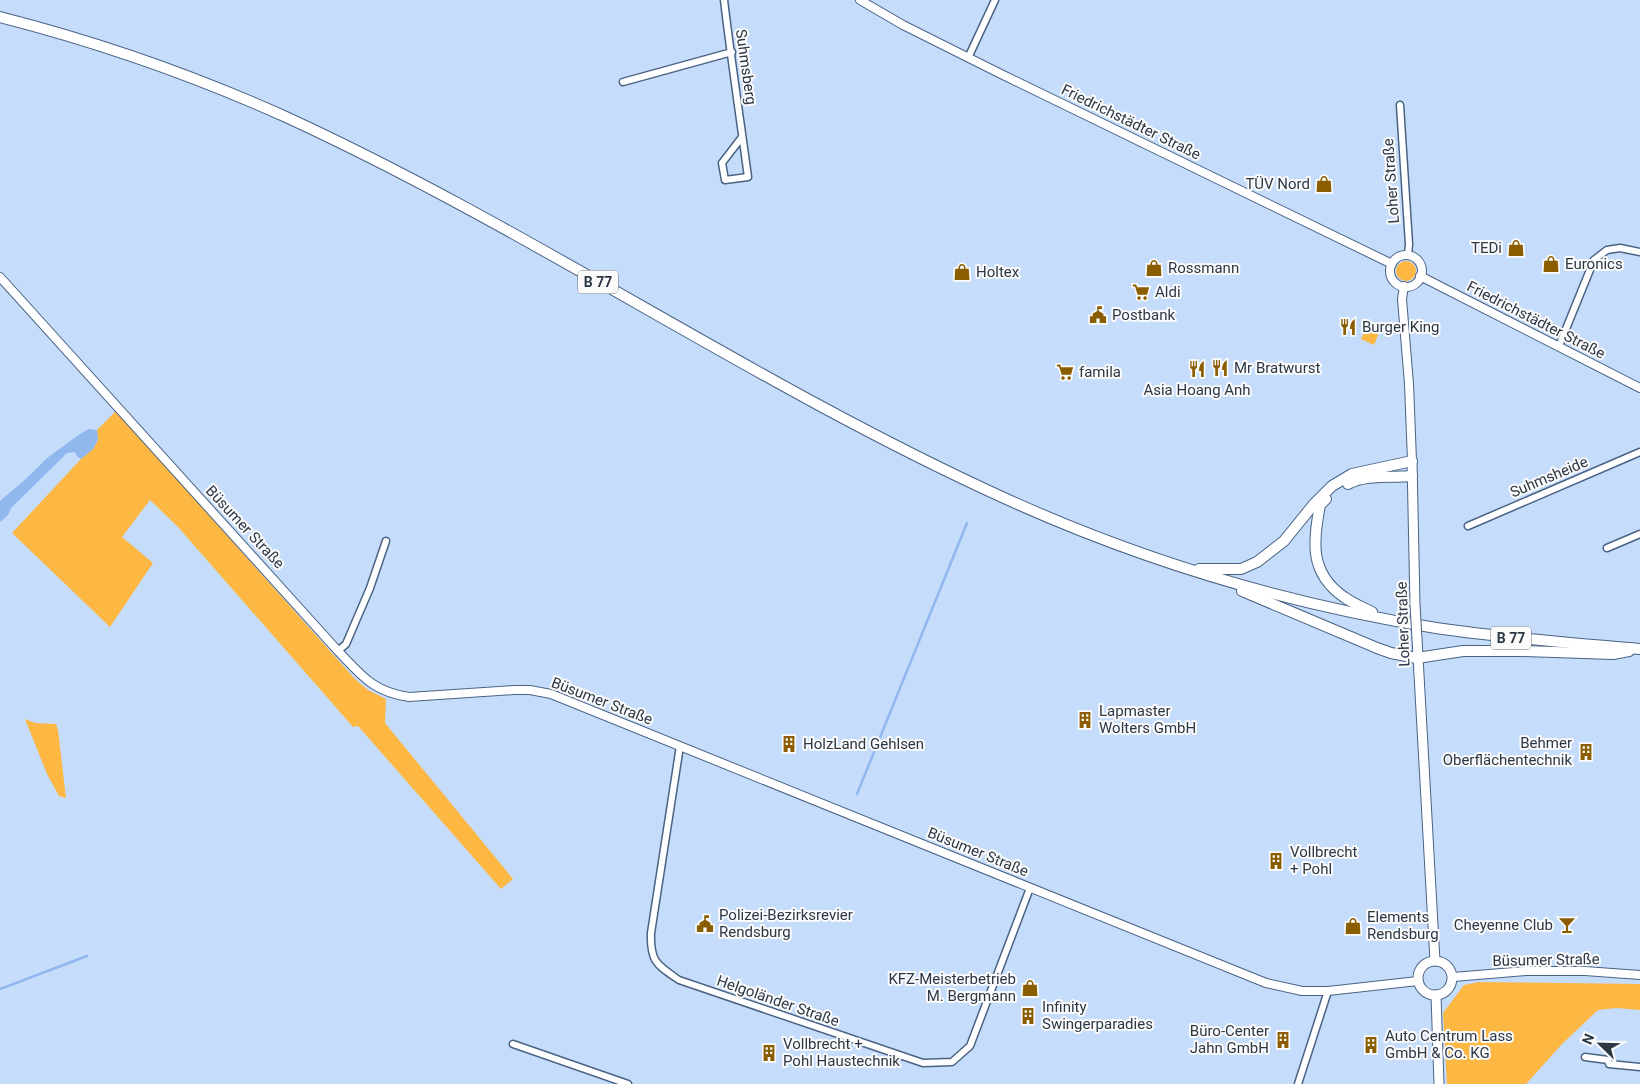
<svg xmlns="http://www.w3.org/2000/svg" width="1640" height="1084" font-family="Roboto,sans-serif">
  <rect width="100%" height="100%" fill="#c5dcfb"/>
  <g fill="#fcb843">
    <circle cx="1406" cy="271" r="10"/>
    <path d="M1372,325L1378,335L1374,345L1361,339L1365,330L1369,331Z"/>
    <path d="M116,411L355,679L368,690L386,699L385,723L513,879L501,889L358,726L353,727L178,527L150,500L122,537L153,563L110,627L12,533L81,459L93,449L98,440L97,430Z"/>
    <path d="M25,719L35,723L56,724L58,730L66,798L59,796L47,774Z"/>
    <path d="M1479,982L1640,984V1010L1617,1008L1598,1010L1562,1044L1526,1084H1447L1443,1013L1464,985Z"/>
  </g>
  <path fill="#90b7ee" d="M89,429L97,430L98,440L93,449L81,459L77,456L75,452L67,453L11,508L8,515L0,522V501L28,477L47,458L80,434Z"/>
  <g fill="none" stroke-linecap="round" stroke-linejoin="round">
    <g stroke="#90b7ee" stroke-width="2.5">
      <path d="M857,794L967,523"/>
      <path d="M0,989L87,956"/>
    </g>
    <g stroke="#4a6385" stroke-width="9">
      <g id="minor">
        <path d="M724,0C731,59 740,118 748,177L725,180L722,163L742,137"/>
        <path d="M968,58L995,0"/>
        <path d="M623,82L732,52"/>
        <path d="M1400,105L1409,244L1408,255"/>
        <path d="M1559,346L1594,260L1607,250L1620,248L1640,252"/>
        <path d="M1468,526L1640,452"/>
        <path d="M1607,548L1640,534"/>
        <path d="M338,651L346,644L370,588L386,541"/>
        <path d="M680,746L651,933C650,962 657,965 679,980L923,1063L952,1062L970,1046L1030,888"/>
        <path d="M513,1044L628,1084"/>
        <path d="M1585,1057L1608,1060L1609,1064L1640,1067"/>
        <path d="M1298,1084L1328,991"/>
      </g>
    </g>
    <g stroke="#4a6385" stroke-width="10">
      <g id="tertiary">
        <path d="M860,0L903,25L1001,74L1392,264"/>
        <circle cx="1406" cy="271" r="16"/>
        <path d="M1420,276L1640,388"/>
        <path d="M0,277L338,651C361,675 373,692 409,697L514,690H530L551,694L1266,983L1302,991H1328L1418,981"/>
        <path d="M1404,286L1402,299L1409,384L1412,461"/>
        <path d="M1453,977L1526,971H1585L1640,975"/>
      </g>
    </g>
    <g stroke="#4a6385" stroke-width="11">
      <g id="secondary">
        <path d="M1412,461L1415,605"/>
        <path d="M1417,639L1435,961"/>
        <circle cx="1435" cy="978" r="17"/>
        <path d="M1436,995L1439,1084"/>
      </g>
    </g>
    <g stroke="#4a6385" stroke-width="12">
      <g id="primary">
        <path d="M0,17C98,42 193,75 286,117C532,230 756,385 1002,497C1140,560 1286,604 1436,628C1504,638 1572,643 1640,649"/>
        <path d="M1348,484C1366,474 1391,478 1412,476"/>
        <path d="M1326,499L1320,505C1313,541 1309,573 1344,597C1352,603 1362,607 1372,612"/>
        <path d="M1199,569H1241L1257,562L1284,541L1314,504L1332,486L1352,474L1412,461"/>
        <path d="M1242,591L1377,648L1391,653L1417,658L1463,651H1522L1613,654L1629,651"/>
      </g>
    </g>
    <use href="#minor" stroke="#fff" stroke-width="6"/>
    <use href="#tertiary" stroke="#fff" stroke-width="8"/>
    <use href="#secondary" stroke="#fff" stroke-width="9"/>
    <use href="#primary" stroke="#fff" stroke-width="10"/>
    <g stroke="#4a6385" stroke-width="11" stroke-linecap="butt">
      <path id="secondary-bridge" d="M1415,605L1417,639"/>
    </g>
    <use href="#secondary-bridge" stroke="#fff" stroke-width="9"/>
  </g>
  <defs>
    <g id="shop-bare" transform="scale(1.35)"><path d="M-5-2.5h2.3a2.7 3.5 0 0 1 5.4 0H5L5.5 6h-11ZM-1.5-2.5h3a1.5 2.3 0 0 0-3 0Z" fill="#8a5d00" stroke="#fbfbfb" stroke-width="2.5" paint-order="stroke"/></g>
    <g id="supermarket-bare" transform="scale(1.35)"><path d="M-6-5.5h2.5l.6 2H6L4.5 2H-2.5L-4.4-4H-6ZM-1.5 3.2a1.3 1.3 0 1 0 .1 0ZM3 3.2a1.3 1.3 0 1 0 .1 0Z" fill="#8a5d00" stroke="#fbfbfb" stroke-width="2.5" paint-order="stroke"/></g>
    <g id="civic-bare" transform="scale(1.35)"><path d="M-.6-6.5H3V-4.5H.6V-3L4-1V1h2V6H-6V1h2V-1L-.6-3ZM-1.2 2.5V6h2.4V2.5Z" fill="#8a5d00" stroke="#fbfbfb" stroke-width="2.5" paint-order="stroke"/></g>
    <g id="restaurant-bare" transform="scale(1.35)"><path d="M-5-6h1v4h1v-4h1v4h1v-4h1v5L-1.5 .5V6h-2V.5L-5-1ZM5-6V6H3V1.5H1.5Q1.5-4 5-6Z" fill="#8a5d00" stroke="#fbfbfb" stroke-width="2.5" paint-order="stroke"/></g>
    <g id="building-bare" transform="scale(1.35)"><path d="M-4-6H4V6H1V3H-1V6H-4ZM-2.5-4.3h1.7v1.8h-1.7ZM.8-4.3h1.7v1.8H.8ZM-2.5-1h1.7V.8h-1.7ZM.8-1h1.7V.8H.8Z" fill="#8a5d00" stroke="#fbfbfb" stroke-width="2.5" paint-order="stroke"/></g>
    <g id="bar-bare" transform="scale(1.35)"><path d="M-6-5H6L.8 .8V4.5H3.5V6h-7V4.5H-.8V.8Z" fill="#8a5d00" stroke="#fbfbfb" stroke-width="2.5" paint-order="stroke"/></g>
  </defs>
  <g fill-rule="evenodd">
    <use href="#shop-bare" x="1324" y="184"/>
    <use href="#shop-bare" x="1516" y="248"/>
    <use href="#shop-bare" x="1551" y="264"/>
    <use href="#shop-bare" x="1154" y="268"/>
    <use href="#shop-bare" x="962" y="272"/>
    <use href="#supermarket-bare" x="1141" y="292"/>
    <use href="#civic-bare" x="1098" y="315"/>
    <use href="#restaurant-bare" x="1348" y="327"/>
    <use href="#restaurant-bare" x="1220" y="368"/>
    <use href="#restaurant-bare" x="1197" y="369"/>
    <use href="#supermarket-bare" x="1065" y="372"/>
    <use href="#building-bare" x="1085" y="720"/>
    <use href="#building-bare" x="789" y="744"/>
    <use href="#building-bare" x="1586" y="752"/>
    <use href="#building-bare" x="1276" y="861"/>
    <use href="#civic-bare" x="705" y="924"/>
    <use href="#bar-bare" x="1567" y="925"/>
    <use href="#shop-bare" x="1353" y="926"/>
    <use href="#shop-bare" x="1030" y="988"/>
    <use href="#building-bare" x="1028" y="1016"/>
    <use href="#building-bare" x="1283" y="1040"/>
    <use href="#building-bare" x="1371" y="1045"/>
    <use href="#building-bare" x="769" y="1053"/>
  </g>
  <g text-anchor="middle" stroke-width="4" stroke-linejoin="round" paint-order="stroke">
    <g fill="#fbfbfb" stroke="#6a727c" stroke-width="1">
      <rect x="578" y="270.5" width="40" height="23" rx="4"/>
      <rect x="1491" y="626.5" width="40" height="23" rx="4"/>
    </g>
    <g font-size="14" font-weight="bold" fill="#2c3746">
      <text x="598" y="287">B 77</text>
      <text x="1511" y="643">B 77</text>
    </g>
    <g font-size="15" fill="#2c3746" stroke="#fbfbfb">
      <text transform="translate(746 67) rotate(82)" y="5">Suhmsberg</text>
      <text transform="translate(1131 122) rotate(26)" y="5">Friedrichstädter Straße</text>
      <text transform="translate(1391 181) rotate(-94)" y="5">Loher Straße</text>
      <text transform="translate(1536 320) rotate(27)" y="5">Friedrichstädter Straße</text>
      <text transform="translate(1549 477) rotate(-23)" y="5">Suhmsheide</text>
      <text transform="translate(245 527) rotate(47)" y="5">Büsumer Straße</text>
      <text transform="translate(1403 624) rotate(-92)" y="5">Loher Straße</text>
      <text transform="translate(602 701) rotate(21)" y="5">Büsumer Straße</text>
      <text transform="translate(978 852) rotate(22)" y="5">Büsumer Straße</text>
      <text transform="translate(1546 960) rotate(-1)" y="5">Büsumer Straße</text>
      <text transform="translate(778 1001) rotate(19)" y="5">Helgoländer Straße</text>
    </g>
    <g font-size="15" fill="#2c3746" stroke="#fbfbfb" text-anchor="start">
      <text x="1310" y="189" text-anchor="end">TÜV Nord</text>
      <text x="1502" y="253" text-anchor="end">TEDi</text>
      <text x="1565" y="269">Euronics</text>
      <text x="1168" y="273">Rossmann</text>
      <text x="976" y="277">Holtex</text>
      <text x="1155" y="297">Aldi</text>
      <text x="1112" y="320">Postbank</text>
      <text x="1362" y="332">Burger King</text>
      <text x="1234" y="373">Mr Bratwurst</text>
      <text x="1079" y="377">famila</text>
      <text x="1197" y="395" text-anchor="middle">Asia Hoang Anh</text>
      <text x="1099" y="716">Lapmaster<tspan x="1099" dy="17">Wolters GmbH</tspan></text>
      <text x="1572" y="748" text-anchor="end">Behmer<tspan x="1572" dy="17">Oberflächentechnik</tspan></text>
      <text x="803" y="749">HolzLand Gehlsen</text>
      <text x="1290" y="857">Vollbrecht<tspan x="1290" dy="17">+ Pohl</tspan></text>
      <text x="719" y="920">Polizei-Bezirksrevier<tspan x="719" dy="17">Rendsburg</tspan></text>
      <text x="1367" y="922">Elements<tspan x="1367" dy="17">Rendsburg</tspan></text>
      <text x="1553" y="930" text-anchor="end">Cheyenne Club</text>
      <text x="1016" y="984" text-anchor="end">KFZ-Meisterbetrieb<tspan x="1016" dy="17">M. Bergmann</tspan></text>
      <text x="1042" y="1012">Infinity<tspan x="1042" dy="17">Swingerparadies</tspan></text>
      <text x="1269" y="1036" text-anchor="end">Büro-Center<tspan x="1269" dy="17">Jahn GmbH</tspan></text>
      <text x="1385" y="1041">Auto Centrum Lass<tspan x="1385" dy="17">GmbH &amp; Co. KG</tspan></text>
      <text x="783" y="1049">Vollbrecht +<tspan x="783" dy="17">Pohl Haustechnik</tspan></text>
    </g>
  </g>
  <g transform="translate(1600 1044) rotate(293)" stroke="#fbfbfb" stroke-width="4" paint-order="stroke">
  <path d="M0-4L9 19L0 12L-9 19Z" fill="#2c3746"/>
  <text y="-8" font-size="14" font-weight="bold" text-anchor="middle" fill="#2c3746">N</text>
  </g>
</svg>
